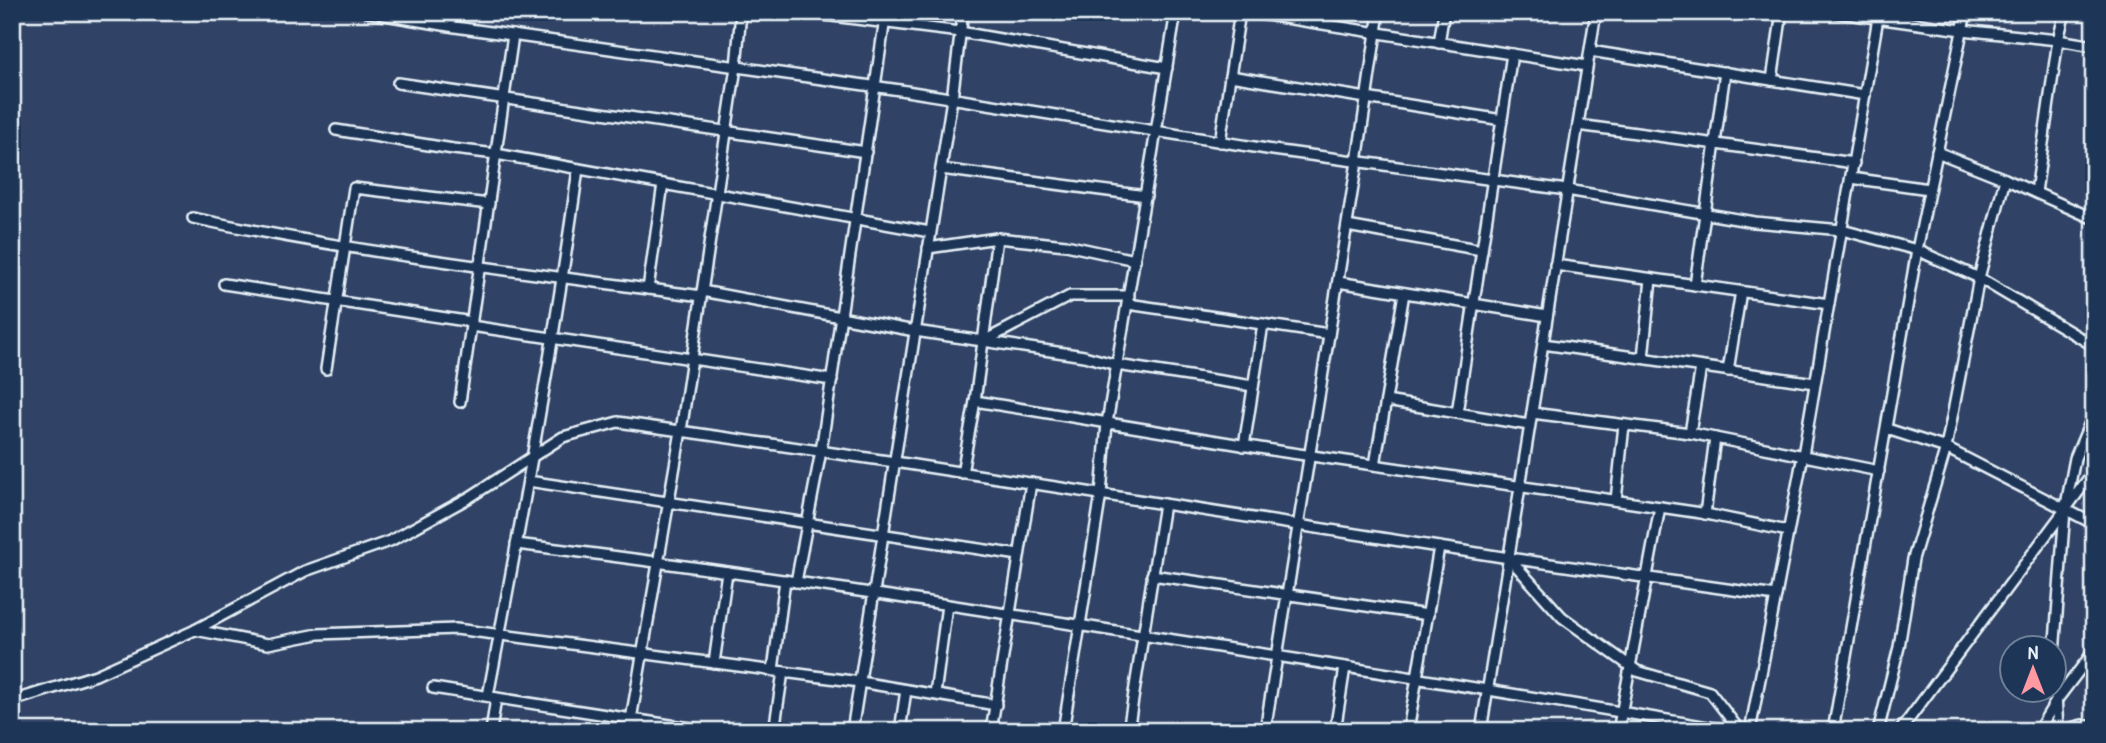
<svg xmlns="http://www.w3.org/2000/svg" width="2106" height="743" font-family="'Patrick Hand',sans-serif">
  <rect width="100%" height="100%" fill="#304265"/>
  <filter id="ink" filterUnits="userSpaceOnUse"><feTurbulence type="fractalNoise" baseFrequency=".0143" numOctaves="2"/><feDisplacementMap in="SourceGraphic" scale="14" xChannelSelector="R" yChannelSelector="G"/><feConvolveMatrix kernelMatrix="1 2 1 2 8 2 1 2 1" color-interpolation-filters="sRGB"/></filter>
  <g filter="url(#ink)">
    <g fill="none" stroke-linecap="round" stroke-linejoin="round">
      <g stroke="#e8f1f8" stroke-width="14">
        <g id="minor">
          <path d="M367,12L455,27L900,90L1273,150L1567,190L1754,222L1842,230L1917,250L1979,278L2094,346"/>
          <path d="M800,12L960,32L1167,68"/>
          <path d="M1246,12L1587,66"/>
          <path d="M1833,12L1962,30L2058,40L2094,46"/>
          <path d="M1439,43L1444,12"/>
          <path d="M1590,51L1865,95"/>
          <path d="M1230,76L1502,120"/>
          <path d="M1772,80L1782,12"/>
          <path d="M398,83L866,152"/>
          <path d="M1578,125L1854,163"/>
          <path d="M336,130L453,149L496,154L930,232"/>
          <path d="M1220,142L1240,12"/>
          <path d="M1937,152L2005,179L2094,219"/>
          <path d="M941,169L1146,196"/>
          <path d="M1851,178L1929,189"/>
          <path d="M2036,192L2058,40L2065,12"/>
          <path d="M193,218C361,254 531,273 701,296"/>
          <path d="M1347,226L1482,250"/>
          <path d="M928,248L997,238L1066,245L1135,260"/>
          <path d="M1555,265L1829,304"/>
          <path d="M1338,282L1547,316"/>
          <path d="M224,284L472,322"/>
          <path d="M1695,285L1725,72"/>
          <path d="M648,289L663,184"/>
          <path d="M702,291L915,331L1084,356L1117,365L1253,386"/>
          <path d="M1128,304L1329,334"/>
          <path d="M471,326L832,380"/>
          <path d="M984,341L1070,296H1129"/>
          <path d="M1543,344L1815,383"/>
          <path d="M1643,358L1651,279"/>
          <path d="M326,369L354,188L489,204"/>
          <path d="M1728,371L1741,291"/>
          <path d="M975,401L1278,451L1701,513L1788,531"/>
          <path d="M1386,401L1529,425"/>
          <path d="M460,402L513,35"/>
          <path d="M1457,413L1512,54"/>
          <path d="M1532,413L1690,433L1879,471"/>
          <path d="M1887,429L1946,448L2094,524"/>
          <path d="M1690,433L1701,367"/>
          <path d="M1244,446L1263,324"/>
          <path d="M1375,465L1404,293"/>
          <path d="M962,473L975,401L997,238"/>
          <path d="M528,481L1019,555"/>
          <path d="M1616,500L1624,425"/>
          <path d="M1705,514L1715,438"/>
          <path d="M516,544C715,568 912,599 1109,630C1317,662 1524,695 1731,731"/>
          <path d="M1509,558L1562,617L1637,671L1710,692L1740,731"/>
          <path d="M1152,575L1428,615"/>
          <path d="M796,582L821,451L886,12"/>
          <path d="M195,630L268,644L318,634L456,629L860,682L996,705"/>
          <path d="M2054,654L2065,510L2075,458L2094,413"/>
          <path d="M2054,656L2058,731"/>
          <path d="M714,663L727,572"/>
          <path d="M773,670L785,580"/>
          <path d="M433,688L709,731"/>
          <path d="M935,694L947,605"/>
          <path d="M488,696C521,521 554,346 578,169"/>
          <path d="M15,700L96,675L195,630L305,571L390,541L470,497L563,437L618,422L895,462L1509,558L1776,596"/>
          <path d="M1128,726L1161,731"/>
          <path d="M491,731L496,698"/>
          <path d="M629,731L681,431L736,67L741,12"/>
          <path d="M774,731L783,672"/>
          <path d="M852,731L952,99L963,12"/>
          <path d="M900,731L906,690"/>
          <path d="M991,731L1031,483"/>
          <path d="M1063,731L1101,494L1107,423L1176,12"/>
          <path d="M1128,731L1164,504"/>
          <path d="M1265,731L1357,162L1379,12"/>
          <path d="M1335,731L1345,667"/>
          <path d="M1408,731L1439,547"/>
          <path d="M1481,731L1596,12"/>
          <path d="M1618,731L1660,507"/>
          <path d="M1750,731L1803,455L1879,12"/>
          <path d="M1833,731L1917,250L1966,12"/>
          <path d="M1878,731L1899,647L1913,559L1946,448L1979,278L2005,179"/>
          <path d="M1900,731L2094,471"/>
          <path d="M2038,731L2056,701L2094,651"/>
          <path d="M2060,731L2082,725L2094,727"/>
        </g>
      </g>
      <use href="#minor" stroke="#1d3557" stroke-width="9"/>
    </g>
  </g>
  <rect width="2106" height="743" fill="none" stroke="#1d3557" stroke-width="42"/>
  <rect x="21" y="21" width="2064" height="701" fill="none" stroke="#e8f1f8" stroke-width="2.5" filter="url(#ink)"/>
  <g transform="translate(2033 669)"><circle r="33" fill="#1d3557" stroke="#6e8097" stroke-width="2"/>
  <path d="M0-5L12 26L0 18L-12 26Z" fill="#ff9aa2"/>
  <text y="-10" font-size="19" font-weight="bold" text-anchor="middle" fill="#e8f1f8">N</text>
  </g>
</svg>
